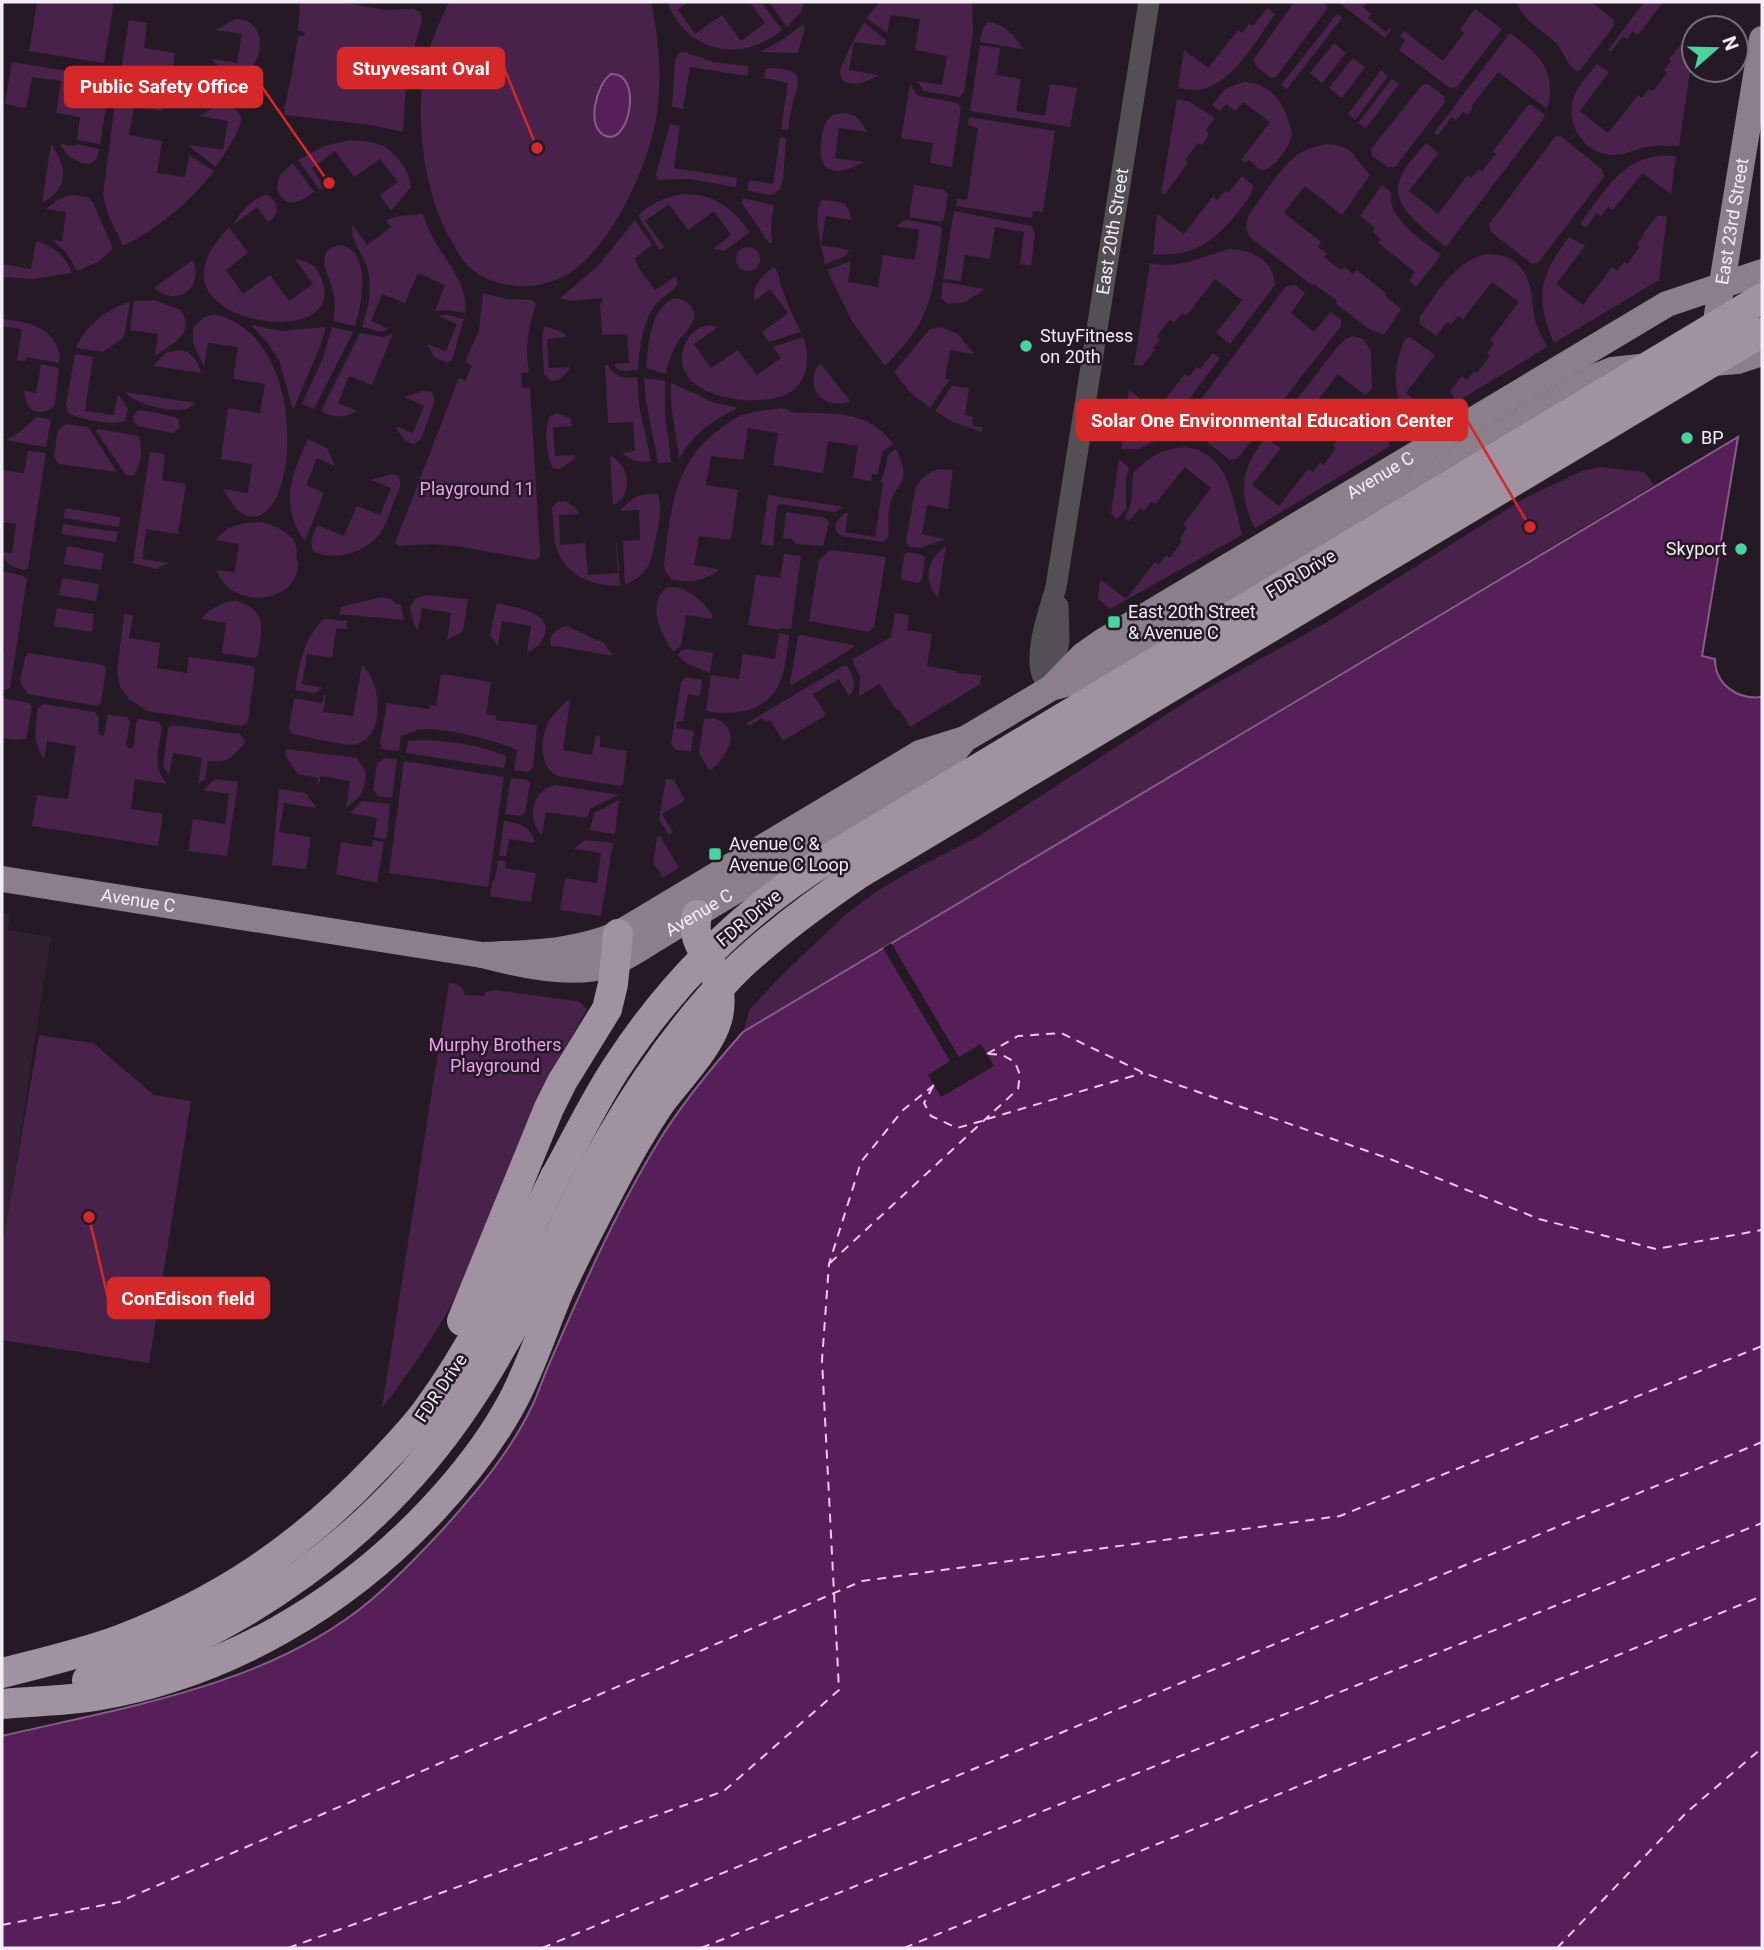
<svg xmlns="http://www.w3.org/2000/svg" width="1764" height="1950" font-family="Roboto,sans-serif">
  <rect width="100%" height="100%" fill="#251925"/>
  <path fill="#302031" d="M2,913L10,914L8,930L51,937L2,1252Z"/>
  <g fill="#49224b">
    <path d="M37,2H114L104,63L29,51Z"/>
    <path d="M300,2H340L385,10L414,9L420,12L422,20L409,66L399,65L397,81L406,82L403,132L372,125L285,115L284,109L291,79L298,36H304L305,32L298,31Z"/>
    <path d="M449,2H651C659,39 662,75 657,113C650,162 615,240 574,270C556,283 531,289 509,285C497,283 484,279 474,271C464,264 458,253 452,242C425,196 416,130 423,77C426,50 438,26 449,2Z"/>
    <path d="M667,2H688L678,10L695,34L722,15L741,41L765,23L750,3L763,4L782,30C741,64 687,53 667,2Z"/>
    <path d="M769,2H804V3L801,12L787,27Z"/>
    <path d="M880,2H972L973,32L964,92L959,97L924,91L917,81L942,85L947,56L915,50L920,19L891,15L887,33L866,18Z"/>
    <path d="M1294,2H1323L1326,5L1327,9L1276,77L1271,78L1255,65L1254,59Z"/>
    <path d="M1338,2H1365L1367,3L1363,7L1371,14L1368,18L1386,32L1390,28L1392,29L1385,38Z"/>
    <path d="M1517,2H1591L1614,20V26L1580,70L1576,71C1567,65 1564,52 1556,43C1543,30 1523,22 1517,2Z"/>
    <path d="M1644,2H1663L1638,35L1633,31L1627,39L1623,36L1611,52L1608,50Z"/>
    <path d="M1267,8L1275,14C1254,43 1222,105 1178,87L1184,50L1208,68L1238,30L1242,33L1249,24L1253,26Z"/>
    <path d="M1475,9L1502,29L1457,87L1450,88L1399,50L1405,40L1400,36L1404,31L1443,61L1464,33L1460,29Z"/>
    <path d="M1337,14L1342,18L1287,89L1281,85Z"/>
    <path d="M236,19C283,19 253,112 212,59L237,63L242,34L215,30Z"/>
    <path d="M129,20L147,23L144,48L175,53L167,107L156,93L122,87L119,82Z"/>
    <path d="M864,22L886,40L885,46L854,42L849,70L879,75C867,82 856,87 843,81L839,72L852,43Z"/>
    <path d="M988,22C1004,23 1015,36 1023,49L980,42L983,28Z"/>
    <path d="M802,25L805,27L798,53L760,52L782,40Z"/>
    <path d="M1510,33C1539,54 1558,71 1547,109L1498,72L1471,107L1473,108L1467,115L1463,112L1456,120L1452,117L1438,135L1434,133Z"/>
    <path d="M1683,42H1694V45L1679,146C1668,146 1657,145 1646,147C1634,150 1622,156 1610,155C1581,152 1564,120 1575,94C1580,83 1590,73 1597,64L1609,72L1580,111L1608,133L1638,95L1642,98L1649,89L1653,91L1667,73L1664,70L1671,61L1669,59Z"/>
    <path d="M1334,43L1346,53L1322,83L1310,73Z"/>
    <path d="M980,45L1000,48L996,75L1021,79L1016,111L1045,116L1050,84L1077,88L1070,127L970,111Z"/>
    <path d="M680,52H685L713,62L748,66V76L690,67L683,109L672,107L675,59Z"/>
    <path d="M1353,58L1365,67L1342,98L1329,88Z"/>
    <path d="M12,62L111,78L100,144L77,140L80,117L56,113L61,81L32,77L26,108L5,104Z"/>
    <path d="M772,68C808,70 798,81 792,107C790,114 789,122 788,130L781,129L788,83L764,78L766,69Z"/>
    <path d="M1381,70L1388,76L1355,120L1348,114Z"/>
    <path d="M1392,79L1399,84L1366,128L1358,123Z"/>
    <path d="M1243,82C1266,83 1280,96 1287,117C1289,122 1292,129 1292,134C1292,143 1272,173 1262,170C1258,169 1253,163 1249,160L1246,163L1241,160L1270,122L1243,102L1235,111L1226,104L1220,111L1212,105L1225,89Z"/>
    <path d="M910,84L918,96L958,103L961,108L952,167L930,163L933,143L901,138Z"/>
    <path d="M1428,84L1444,96L1445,102L1395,167H1388L1372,156L1371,149L1422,85Z"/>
    <path d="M122,93C138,95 157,94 163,111L134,107L129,135L162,141L157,173L185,177L189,155L214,171C189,203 159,228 123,246L108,215L103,194L116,96Z"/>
    <path d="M1177,99L1190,102L1215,118L1206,130L1209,135L1202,145L1198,143L1185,160L1188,163L1165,194H1161Z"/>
    <path d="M223,105C229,106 239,109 241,117C243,128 222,157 216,167L190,147L191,145L223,150L228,121L199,116L211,109Z"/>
    <path d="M1528,105H1532L1545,115L1542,121L1446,247C1429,232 1388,207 1400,179C1405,165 1417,154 1426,143L1439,153L1409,191L1438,214L1467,176L1471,178L1479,169L1482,171L1496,154L1493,151Z"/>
    <path d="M842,113C857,114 860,119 867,132L839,128L835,158L864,162C835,178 815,174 822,136C823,129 825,121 831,116C835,114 838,114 842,113Z"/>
    <path d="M969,117L1055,131L1043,212L1033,211L1032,218L956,206L957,199L967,200L978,128L968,125Z"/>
    <path d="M670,124L680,126L674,168L737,178L736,187L689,179L658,180L656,174Z"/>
    <path d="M1560,136L1603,170L1604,177L1538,263L1532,264L1491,232L1489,224L1555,137Z"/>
    <path d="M780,137L786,138L783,180L780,189L774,194L768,195L747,190L749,180L773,184Z"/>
    <path d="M350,140C359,141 369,141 378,144C395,150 410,170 411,187L391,211L380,195L398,182L380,159L354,177L335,151L312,168L327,190L319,189L298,160L324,146Z"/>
    <path d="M51,144C68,169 69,187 42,203Z"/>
    <path d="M60,144L76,146V144L99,149L97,159L89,164C76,164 66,155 60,144Z"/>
    <path d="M1328,144C1357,147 1353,158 1370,175L1342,215L1305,186L1284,213L1321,242L1318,247L1327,254L1324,257L1341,270L1344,267L1353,274L1357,270L1386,293L1385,296L1401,309L1384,335L1369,329L1336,304L1337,301L1314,284L1312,285L1252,239C1245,231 1245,225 1249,215C1262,197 1278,170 1296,156C1305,149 1316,146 1328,144Z"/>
    <path d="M1676,156L1671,194L1642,173L1613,210L1608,207L1601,216L1597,213L1586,228L1580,224C1598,200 1617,166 1648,158C1657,155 1667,156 1676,156Z"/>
    <path d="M293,163L314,192C300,203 284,210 277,188L279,176Z"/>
    <path d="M1242,176L1253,185C1253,195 1246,201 1241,208C1216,240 1195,258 1153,254L1157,214L1184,234L1213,196L1217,200L1225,191L1228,193Z"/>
    <path d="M914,185L944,190L948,194L944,219L940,222L909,217Z"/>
    <path d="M1382,185L1391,192C1386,218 1423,241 1441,255L1416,287L1409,281L1415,272L1378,243L1381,239L1373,232L1375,228L1360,216Z"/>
    <path d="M682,194C716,195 729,205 750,232L724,251L713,249L731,235L714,211L688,230L669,204L645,221L664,247L660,250L638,216C650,203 664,198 682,194Z"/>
    <path d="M72,195L89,198L93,202L113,249L98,262L77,271L66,252L52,240L62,241L66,212L46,209L59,199Z"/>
    <path d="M267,195C280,202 280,214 268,222L257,207L233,225C239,214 253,197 267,195Z"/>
    <path d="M743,198L774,205L771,222L772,243H769L742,203Z"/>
    <path d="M822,200C840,202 848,200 852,220L826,216L821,245L849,250L846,256L825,264C821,248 812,212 822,200Z"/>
    <path d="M954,211L1032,226L1035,234L1031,266L1020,264L1024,232L995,227L990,259L965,255L961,281L943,279Z"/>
    <path d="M422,213C426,223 430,233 436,243C448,264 469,287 465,313L448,310L435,311L445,285L418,273L405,303L382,294L371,321L389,329L381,332L362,327C368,309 372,291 368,272C366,255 348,240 353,225L367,245L391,227L386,220C397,214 410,217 422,213Z"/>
    <path d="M1657,216H1667L1659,280L1554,343C1534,296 1540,276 1569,237L1585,246L1556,284L1583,305L1612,267L1617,271L1624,262L1627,264L1640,247L1637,244L1644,235L1643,234Z"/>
    <path d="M635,220L652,245L635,258L638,267L655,290L676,276L678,283C674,291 665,295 658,302C642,319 640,347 638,370L624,371L617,369L614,364L629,363L627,334L602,335L600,303L603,302L602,298L571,301L560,298L598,266Z"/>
    <path d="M908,220L939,226L942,229C937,261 935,295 919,324C910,340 897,353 885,366L853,323L827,270L851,261L848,282L878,287L883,255L915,260L919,230L896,226L904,221Z"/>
    <path d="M229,227L248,253L226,270L243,294L270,275L289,301L313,284L295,259C311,262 317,266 322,280C344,343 209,329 204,278C202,258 216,241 229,227Z"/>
    <path d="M36,241C54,247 65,254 72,273L33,279L2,277V264L31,269Z"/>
    <path d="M342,245C372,253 362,304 355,326L333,321C335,311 335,301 333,292C329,273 311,249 342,245Z"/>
    <circle cx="748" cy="259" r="12"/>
    <path d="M1229,249C1252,250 1274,260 1275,285L1230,344L1216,333L1242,300L1215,279L1186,316L1182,313L1174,323L1170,319L1157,336L1160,340L1153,348L1155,350L1142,366L1134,365L1150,263C1179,270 1203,256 1229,249Z"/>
    <path d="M1485,254C1516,253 1528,269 1532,298C1533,304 1533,310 1534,315C1536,326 1542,337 1547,347L1457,402L1450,391L1462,376L1467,380L1474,371L1477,373L1490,356L1487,353L1494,344L1490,340L1519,302L1492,282L1463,319L1458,316L1451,325L1447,322L1436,336L1420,324L1419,318C1439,291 1451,265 1485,254Z"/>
    <path d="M193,260C204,288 177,308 154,288Z"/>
    <path d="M774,266C779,273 779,281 782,288C787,304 794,318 801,332L769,342L762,332L788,313L770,289L754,301C753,283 762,277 774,266Z"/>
    <path d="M943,282L985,289L965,302L948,304L941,298Z"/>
    <path d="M1295,285L1305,293L1291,313L1314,332L1330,312L1341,319V326L1238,458L1230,460L1186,426V419L1286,286Z"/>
    <path d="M483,293L507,299L531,300L536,304C528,328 525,348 529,372L521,373L522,388H530L540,551V557L535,560L462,547L434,544L399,546L395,543L459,378L465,381L472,366L465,362L479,330Z"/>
    <path d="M672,299C684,297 691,304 695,314C693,326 686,331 679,340C672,351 668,362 666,374L646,368C649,344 649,312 672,299Z"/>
    <path d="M154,300L181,310C196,336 171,343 155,356L158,334L130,330L134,301Z"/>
    <path d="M130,302L124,337L103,352L76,348C86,325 106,309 130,302Z"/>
    <path d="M214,314C315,336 299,541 243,514C234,509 229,498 223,489L248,493L252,464L221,459L228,408L260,413L265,384L233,379L238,347L208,343L204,367L193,343V328L203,318Z"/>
    <path d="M447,315L464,319L452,360L447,363L434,357L427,344L446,351L457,324L438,316Z"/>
    <path d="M2,319C22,322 42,323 54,341C59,349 61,355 59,363L26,357L25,361L17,360L22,329L2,326Z"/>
    <path d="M251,325L281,331L326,327L321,344L293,410L279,360L267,342Z"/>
    <path d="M709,325L718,327L694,344L711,368L738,350L757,375L781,358L773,347L803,337C811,356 808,385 787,394C755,410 664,396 685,344C690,333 697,327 709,325Z"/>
    <path d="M544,326L562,332L567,337L547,339L549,368L569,367V370L559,380L551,381L544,374L542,340Z"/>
    <path d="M332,327L353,332L314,409L302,404L323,358Z"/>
    <path d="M941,327L958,334L974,354L950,350L945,379L949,380L930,408L910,392L894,372L930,329Z"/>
    <path d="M360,333L384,337L393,333L372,385L349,376L338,403L357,411C344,418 337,418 324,413L322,409Z"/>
    <path d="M1353,336L1363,339L1371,351L1372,389L1365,395L1338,374L1309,411L1305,409L1298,418L1293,415L1282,429L1277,425L1339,345L1346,339Z"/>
    <path d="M1410,337L1435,355L1406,393L1432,414L1439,406L1441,411L1411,428C1394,395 1390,374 1405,339Z"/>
    <path d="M179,350C192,351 198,361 201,373L153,366L166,353Z"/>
    <path d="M1213,353L1220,358L1159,439L1138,449H1121L1129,390L1156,411L1185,374L1189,377L1197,367L1200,369Z"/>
    <path d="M75,354L93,357L85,411L114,415L118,394L128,409L125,421C114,426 78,419 68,413L66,405Z"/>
    <path d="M820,363L850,401C823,412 802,386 820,363Z"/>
    <path d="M41,364L59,368L55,403L52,409C34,417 26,409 24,391L36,393Z"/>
    <path d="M605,365H608C614,377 624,379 637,377L639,405L651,461C638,463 632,461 622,453L635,451L633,422L608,423Z"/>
    <path d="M644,378L665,381V413L671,462L658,463L646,401Z"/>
    <path d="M671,383L715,403L735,407L736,409C713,420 692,435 680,458H679L671,404Z"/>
    <path d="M952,386L969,388L965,415L973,417L972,426L982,427V432L951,421L935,411Z"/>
    <path d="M423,391L432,392L435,400L421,439L414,444C404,442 400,435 395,426L413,433L424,406L404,397Z"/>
    <path d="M125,392L196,403C193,405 188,408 186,409C171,413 134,404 125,392Z"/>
    <path d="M1362,399L1373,400L1390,446L1255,528C1238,495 1240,467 1266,438L1281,448L1252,485L1279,506L1308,469L1313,472L1320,462L1323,465L1336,448L1333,445L1341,436L1336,432Z"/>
    <path d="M781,408L787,409L790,412C830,415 866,407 893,444L883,451L877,475L872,474L871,481L853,478L858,446L828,441L823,473L773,465L778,433L748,428L743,460L711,456L706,485L738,490L731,540L699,536L694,565L718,569L717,572C702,581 688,584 671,579L665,571L664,565C670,513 674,461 720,429C727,423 735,418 743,415C756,411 769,410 781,408Z"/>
    <path d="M141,410L176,417L179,421L180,428L172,433L138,426L134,422L133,416L137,411Z"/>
    <path d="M557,413L570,418L572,426L553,427L555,456L575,455V458L560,469L553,468C546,458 544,425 550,416Z"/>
    <path d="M38,417L51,420L46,447L6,440L21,431L34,419Z"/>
    <path d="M66,424L87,427L90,430L117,472L59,464L54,457L58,430Z"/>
    <path d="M98,429L139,436C143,447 141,468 133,476L126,475L96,431Z"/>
    <path d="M308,439L327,448L335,466L317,458L306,485L324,493L305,541C279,506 291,475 308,439Z"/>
    <path d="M1186,447C1229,453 1233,499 1242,535L1110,609L1098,599L1100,579L1126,599L1155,562L1159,565L1166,555L1170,558L1182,541L1180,538L1187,528L1183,525L1211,488L1185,467L1155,504L1151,502L1144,511L1140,508L1129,521L1125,518L1131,504L1133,473C1151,456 1160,449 1186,447Z"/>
    <path d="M896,449C915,488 893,480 889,510C887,520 890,529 888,538L883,542L842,536C830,529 837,520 845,513H848L845,532L875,537L883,483L881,482C882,476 885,472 886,466C888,456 885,455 896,449Z"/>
    <path d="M28,451L46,453L28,568L23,570C13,567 4,563 2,552L12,553L16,524L2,522V470L24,473Z"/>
    <path d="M150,452L165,454L162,480L186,484L178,534L146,529L142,559L169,563L156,569L133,563Z"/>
    <path d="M610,456C630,463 634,496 613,505Z"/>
    <path d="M1119,459L1129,468L1126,478V509L1117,519L1111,514Z"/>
    <path d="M1601,467L1644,472L1654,485L743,1032L750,1009L781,976L844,916L874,893L911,871L976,838L1201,692L1329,621L1525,498L1582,471Z"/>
    <path d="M938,469L953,470L948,509L927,505L922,534L945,539L920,548L909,547L906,542L915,490C919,479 927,473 938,469Z"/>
    <path d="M392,474L398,476C403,485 398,492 394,501C390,513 386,526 378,536C364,553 333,562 313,551L311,541L317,525L344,536L357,506L380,515L391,488L371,480Z"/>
    <path d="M647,494H658C662,510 660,516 657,532C651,558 653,572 625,585L623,541L640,540L639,510L620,511C629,501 634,496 647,494Z"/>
    <path d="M768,495L844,507L834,512L780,504L777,506L773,546L761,544Z"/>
    <path d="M565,501L576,508L580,514L559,515L560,545L585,543L588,575L618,573L616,542H617L620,586C591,586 562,575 555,542C553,531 553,519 552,508L557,502Z"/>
    <path d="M65,508L120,517L119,527L64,518Z"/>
    <path d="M786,512L826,518L829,522L823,546L796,544L792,539L783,538Z"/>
    <path d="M261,522C275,525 296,534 297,551C297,553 296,555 296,556C297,560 299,563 298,567C294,597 256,605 233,591C225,586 220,578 216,570L235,572L239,544L216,540C228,524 242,523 261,522Z"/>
    <path d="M63,524L118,532L116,542L62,534Z"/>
    <path d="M67,546L104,553L101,570L64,564Z"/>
    <path d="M946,546L938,598C922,580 927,559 946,546Z"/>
    <path d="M830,550L886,557L874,627L868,632L809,621L819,560Z"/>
    <path d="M908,552L922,555L925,558L922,580L918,583L903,580L901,577L904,555Z"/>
    <path d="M784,554L801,556L791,629L780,628V630L748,625L756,575L780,578Z"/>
    <path d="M2,571L24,576L27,579L10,688L2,691V662L4,646L2,645Z"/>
    <path d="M62,578L99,584L96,601L59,595Z"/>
    <path d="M668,587C686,586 702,600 712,614V619L686,615L681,645L674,652C661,636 645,601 668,587Z"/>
    <path d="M426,595L468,599L463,631L447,640L451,613L422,608L418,631L414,625L410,607L415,599Z"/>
    <path d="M381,597L392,599L396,604L401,605L404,620L339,614L341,607Z"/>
    <path d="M237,601C268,611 262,628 258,655L255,658L222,653L226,623L201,619C211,608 222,601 237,601Z"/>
    <path d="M497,603C514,608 555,611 544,637C540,645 535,649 527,652L531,626L502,621L498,647L490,635Z"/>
    <path d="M57,608L94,614L92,632L54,626Z"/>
    <path d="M895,613L909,615L907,630L932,634L927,666L957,671V673L981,675L980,684L910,727L899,709L896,710L880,684L859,696L860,676L853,664V659L891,637Z"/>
    <path d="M124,614L133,615L129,638L160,643L157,668L187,673L189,657L253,666L255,669L248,722L242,726L148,711L129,699L120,687L117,672Z"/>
    <path d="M324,619L347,621V629L336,628L332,658L307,654L302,684L321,687V689L315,693L295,690C300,664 303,638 324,619Z"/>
    <path d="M567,626L604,643L613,656L556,646L552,647C546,636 557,628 567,626Z"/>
    <path d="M779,633L789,635C787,651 786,669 779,684C765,713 733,716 706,711L711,675L739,679L743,654L775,659Z"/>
    <path d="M800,635L854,645V647L792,685L790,683L798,637Z"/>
    <path d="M687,649L713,653L710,673L688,664L677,655L681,651Z"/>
    <path d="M29,653L104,665L106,669L101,703L97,706L28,694L20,683L25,657Z"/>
    <path d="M362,665C381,681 387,735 357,744C346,747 306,736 292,734L289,728L294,698L322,703L324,695H326L323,712L353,716Z"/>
    <path d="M843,666H847C853,676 858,687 849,696L839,679L813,694L826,715L783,741L770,720L765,722L762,718L749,726L747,723Z"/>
    <path d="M441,674L491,682L486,714L496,716V720L537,725L533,768L527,772L514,770L517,750C495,740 440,726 417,730C412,732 406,734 401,736L399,750L396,751L382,749L380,743L387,703L429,709L431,705L436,706Z"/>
    <path d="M686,677L702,680L700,696L688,694L683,721H677L676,728L694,731L691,751L676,750L671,744L681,682Z"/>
    <path d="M2,698L29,703L32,707L26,739L18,740L2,738Z"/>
    <path d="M568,700L570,701L563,750L592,755L596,735L600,736V747L627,751L623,784L620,786L558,776C538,767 540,738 549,721C554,713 561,707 568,700Z"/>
    <path d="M43,704L95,712L99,718L98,733L102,736L104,735L108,715L127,717L130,722L126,744L129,749L134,746L136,722L140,719L158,722L162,727C159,751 151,764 167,784L135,779L131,809L163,814L158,846L32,826L37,795L68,799L76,746L47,741L44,759C32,742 35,727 38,708Z"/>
    <path d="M713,718C745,728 727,757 710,771L699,753L704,719Z"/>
    <path d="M173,725L240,734L245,741L244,744C231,758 228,763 208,761L205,779L198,784L202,758L173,753L169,776L163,766L168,728Z"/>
    <path d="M422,740C451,741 479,745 506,756L504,768L406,753L408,741Z"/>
    <path d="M286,749L357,758L366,772C364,793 362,795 346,808L350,781L321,776L317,788L318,778L298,774L285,755Z"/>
    <path d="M385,758L397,759L392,798L378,796L373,789L377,763Z"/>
    <path d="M404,761L504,777L488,887L389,873Z"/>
    <path d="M511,778L527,780L530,783L525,813L520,816L505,814Z"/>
    <path d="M215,779L238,782L227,856L188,851L193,819L225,824L229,794L203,790Z"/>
    <path d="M666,779L674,780L685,800L662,814L673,832L669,835L659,819Z"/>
    <path d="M556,785L618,795L590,809L587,818L546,812L542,835C525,818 533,789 556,785Z"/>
    <path d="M279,789L306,793L309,798L316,806L315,808L284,803L279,832L311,837L306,869L272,865Z"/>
    <path d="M619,800L615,834L590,830L594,813Z"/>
    <path d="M362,801L390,804L387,837L385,839L374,837L377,818L350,813Z"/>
    <path d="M504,821C520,824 531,825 535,843L509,839L506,856H499Z"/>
    <path d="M660,836L679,868L662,878L660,871L653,864L657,837Z"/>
    <path d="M373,840L384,842L377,883L336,874L341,842L372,847Z"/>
    <path d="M585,840L613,843L601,916L560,910L565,878L597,883L601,853L574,849Z"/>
    <path d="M498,860L505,861V868L536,873L531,902L490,896L492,882L495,879Z"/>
    <path d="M449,983C458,984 463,985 465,995L483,996L486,992L495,990L575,1001L580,1002L587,1009L548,1078L461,1287C438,1330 412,1370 382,1408Z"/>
    <path d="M39,1035L93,1043L154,1095L191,1101L149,1363L2,1340V1248Z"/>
  </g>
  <g fill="#561f5a" stroke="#865d88" stroke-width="2">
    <path d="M611,74C643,72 630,145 606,136C585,129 596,84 611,74Z"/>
    <path d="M1738,437L1702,656L1715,659C1715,685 1738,700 1762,697V1948H2V1736C125,1707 271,1685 371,1600C397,1578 421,1553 444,1528C478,1490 511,1451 533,1404C538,1393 542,1381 547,1369C580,1293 614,1215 657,1144C681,1104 712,1067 743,1032Z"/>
  </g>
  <path fill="#251925" d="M891,943L959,1057L981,1044L994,1066L941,1097L928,1075L950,1061L883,948Z"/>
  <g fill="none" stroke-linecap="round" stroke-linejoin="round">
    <g stroke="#f4c2f5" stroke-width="2" stroke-dasharray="9 7" stroke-linecap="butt">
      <path d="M987,1054L1018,1036L1061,1033L1144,1073L1390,1159L1539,1219L1656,1249L1762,1230"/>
      <path d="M933,1086L924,1103L931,1116L957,1128L982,1121"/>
      <path d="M987,1119L1143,1073"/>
      <path d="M830,1263L1018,1089L1020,1075L1015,1062L1002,1055L989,1054"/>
      <path d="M2,1925L119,1902L862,1581L1340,1516L1762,1346"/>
      <path d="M288,1948L724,1791L839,1690L822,1360L829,1264L861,1162L903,1110L934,1085"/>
      <path d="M542,1948L1762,1442"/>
      <path d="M701,1948L1762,1523"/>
      <path d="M904,1948L1762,1596"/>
      <path d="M1557,1948L1687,1812L1762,1748"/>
    </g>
    <g stroke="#544e55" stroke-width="21">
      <path id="s1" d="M1051,688C1047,684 1044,679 1042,674C1034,651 1050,609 1056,587L1149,2"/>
      <path d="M1051,688L1059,640L1058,606"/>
    </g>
    <g stroke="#8b7f8b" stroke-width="26">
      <path id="s2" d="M1718,341L1716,328L1717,314L1762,39"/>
      <path d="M1712,363L1738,361L1762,353"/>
      <path id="s3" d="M1052,687L1083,655L1100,643L1667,304L1762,272"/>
      <path id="s4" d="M2,879L482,955C517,964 572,977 607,965C626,959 643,946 660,936L933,773L946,762L965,739"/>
      <path d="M482,955C528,953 575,953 618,934L920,753L965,739L1051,688L1084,679L1104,670L1597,376L1612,370L1649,366"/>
    </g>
    <g stroke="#a192a1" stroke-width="30">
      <path d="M462,1321L549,1108L562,1082L607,1009L613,984L618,934"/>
      <path d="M2,1673C41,1663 81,1654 119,1640C221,1601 300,1548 376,1468C394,1449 413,1430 428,1409C480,1338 516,1256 555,1177"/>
      <path d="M87,1680C241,1635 380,1535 469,1400C513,1334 547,1261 582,1190"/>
      <path d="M2,1704C33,1701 65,1701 95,1696C226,1674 343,1605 433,1509C462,1478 489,1444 510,1406C530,1370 542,1331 558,1293C573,1259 591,1226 608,1193C624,1162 641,1131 661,1102C678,1079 709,1048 717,1020C721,1006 720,989 715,974C707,952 691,942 697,915"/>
    </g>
    <g stroke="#a192a1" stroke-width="30">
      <path d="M555,1177C576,1140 594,1101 618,1065C673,981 745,910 831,857L1762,298"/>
      <path d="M582,1190C623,1112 669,1039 731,975C769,937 813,905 857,875L1762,332"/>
    </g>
  </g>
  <g fill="#48d49d" stroke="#251925" stroke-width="2.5">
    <circle cx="1026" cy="346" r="7"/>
    <circle cx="1687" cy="438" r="7"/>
    <circle cx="1741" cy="549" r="7"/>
    <rect x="1107" y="615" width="14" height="14" rx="3.5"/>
    <rect x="708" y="847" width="14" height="14" rx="3.5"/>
  </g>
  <g text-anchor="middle" stroke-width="5" stroke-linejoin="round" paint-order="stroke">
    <g font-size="18" fill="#f5edf5" stroke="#251925">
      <text dy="6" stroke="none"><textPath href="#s2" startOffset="121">East 23rd Street</textPath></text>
      <text dy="6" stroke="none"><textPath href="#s1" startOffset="466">East 20th Street</textPath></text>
      <text dy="6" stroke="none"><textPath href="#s3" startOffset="392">Avenue C</textPath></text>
      <text transform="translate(1301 574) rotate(-31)" y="6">FDR Drive</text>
      <text dy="6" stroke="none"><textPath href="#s4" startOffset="138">Avenue C</textPath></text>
      <text dy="6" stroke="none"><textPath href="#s4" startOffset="719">Avenue C</textPath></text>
      <text transform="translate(749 918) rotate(-40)" y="6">FDR Drive</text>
      <text transform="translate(441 1388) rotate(-56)" y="6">FDR Drive</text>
    </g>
    <g font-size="18" fill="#f5edf5" stroke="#251925" text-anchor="start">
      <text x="1040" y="342">StuyFitness<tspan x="1040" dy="21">on 20th</tspan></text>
      <text x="1701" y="444">BP</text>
      <text x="1727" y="555" text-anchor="end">Skyport</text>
      <text x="1128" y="618">East 20th Street<tspan x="1128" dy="21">&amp; Avenue C</tspan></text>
      <text x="729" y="850">Avenue C &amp;<tspan x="729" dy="21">Avenue C Loop</tspan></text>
    </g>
    <g font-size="18" fill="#ee9df2" stroke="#251925">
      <text x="477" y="495">Playground 11</text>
      <text x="495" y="1051">Murphy Brothers<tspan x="495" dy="21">Playground</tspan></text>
    </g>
  </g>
  <path fill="none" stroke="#d62828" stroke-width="2.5" d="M537 148L504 68M329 183L262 87M1530 527L1467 420M89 1217L108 1298"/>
  <g fill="#d62828" stroke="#251925" stroke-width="2.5">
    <circle cx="537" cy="148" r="7"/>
    <circle cx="329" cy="183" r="7"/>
    <circle cx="1530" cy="527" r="7"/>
    <circle cx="89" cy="1217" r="7"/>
  </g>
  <g fill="#d62828" stroke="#d62828" stroke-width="2.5">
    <rect x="338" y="48" width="166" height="40" rx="7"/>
    <rect x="65" y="67" width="197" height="40" rx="7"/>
    <rect x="1077" y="400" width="390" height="40" rx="7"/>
    <rect x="108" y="1278" width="161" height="40" rx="7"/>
  </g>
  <g font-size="19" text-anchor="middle" font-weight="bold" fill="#fff">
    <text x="421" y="75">Stuyvesant Oval</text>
    <text x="164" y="93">Public Safety Office</text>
    <text x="1272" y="427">Solar One Environmental Education Center</text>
    <text x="188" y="1305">ConEdison field</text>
  </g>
  <rect width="1764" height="1950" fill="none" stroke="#f5edf5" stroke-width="7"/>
  <g transform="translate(1715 49) rotate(70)"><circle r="33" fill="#251925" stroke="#786e78" stroke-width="2"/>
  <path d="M0-5L12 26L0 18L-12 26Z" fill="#48d49d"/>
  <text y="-10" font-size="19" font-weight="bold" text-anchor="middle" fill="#f5edf5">N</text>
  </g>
</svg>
